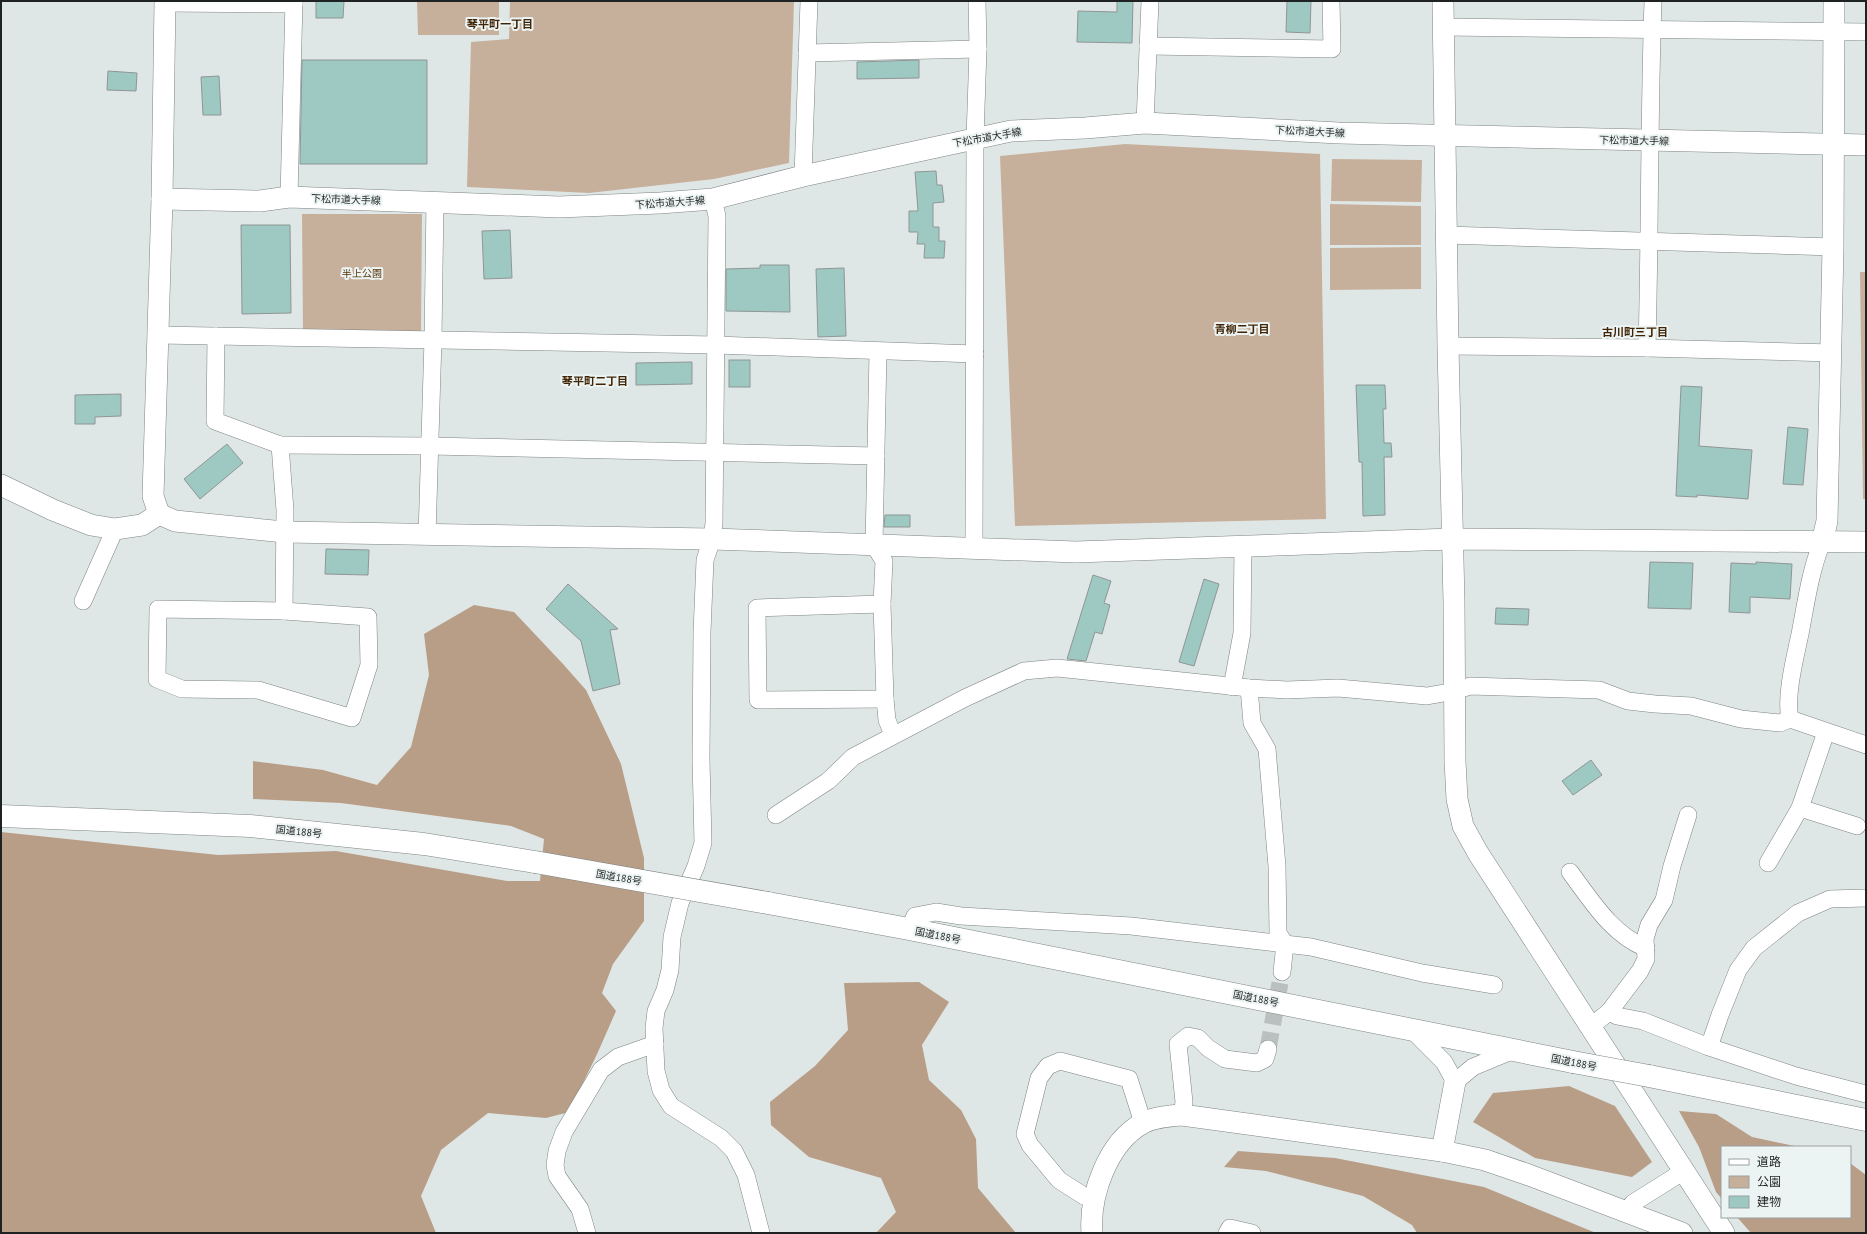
<svg xmlns="http://www.w3.org/2000/svg" width="1867" height="1234" font-family="'PT Sans','Noto Sans JP',sans-serif">
  <rect width="100%" height="100%" fill="#dfe7e6"/>
  <g fill="#c7b09b">
    <path d="M417,1H499V35H418Z"/>
    <path d="M510,1H794L789,163L714,179L589,193L467,187L471,42L509,39Z"/>
    <path d="M1125,144L1320,154L1326,519L1015,526L1000,156Z"/>
    <path d="M1332,159L1422,160L1421,202L1331,201Z"/>
    <path d="M1330,204L1421,206V245H1330Z"/>
    <path d="M302,214H422L421,334L303,331Z"/>
    <path d="M1421,247V289L1330,290V248Z"/>
    <path d="M1860,272H1866V499H1863Z"/>
  </g>
  <g fill="#b89d87">
    <path d="M474,605L514,612L563,664L586,690L621,764L644,858V921L613,964L602,993L616,1011L598,1052L569,1112L546,1118L488,1113L441,1150L421,1196L436,1233H1V832L218,855L336,851L507,881H540L544,839L511,826L341,803L253,799V761L323,770L377,785L411,747L429,675L424,634Z"/>
    <path d="M919,982L949,1002L922,1045L929,1080L961,1110L976,1139L978,1188L1016,1233H876L896,1212L881,1178L809,1157L771,1125L770,1102L815,1066L848,1030L844,983Z"/>
    <path d="M1569,1086L1615,1106L1652,1162L1632,1177L1535,1158L1473,1122L1493,1093Z"/>
    <path d="M1679,1111L1716,1114L1752,1137L1799,1147H1722V1199L1716,1192L1699,1147Z"/>
    <path d="M1238,1151L1335,1158L1484,1187L1596,1233H1417L1412,1225L1363,1196L1266,1171L1224,1167Z"/>
    <path d="M1850,1163L1866,1175V1233H1751L1737,1217H1850Z"/>
  </g>
  <g fill="#9ec8c2" stroke="#8f9695">
    <path d="M316,1H344L343,18H316Z"/>
    <path d="M1117,1H1133L1132,43L1077,42L1078,11L1117,12Z"/>
    <path d="M1287,1H1311L1310,33L1286,32Z"/>
    <path d="M302,60H427V164H300Z"/>
    <path d="M919,60V78L857,79V62Z"/>
    <path d="M108,71L137,73L136,91L107,90Z"/>
    <path d="M219,76L221,115H203L201,77Z"/>
    <path d="M936,171L937,185H942L944,202L933,203V227H939V241H945L944,258H924L925,244H917L918,232H909V211H918L915,172Z"/>
    <path d="M241,225H290L291,313L242,314Z"/>
    <path d="M510,230L512,278L484,279L482,231Z"/>
    <path d="M760,265H789L790,312L726,311V269L760,268Z"/>
    <path d="M844,268L846,336L818,337L816,269Z"/>
    <rect x="729" y="360" width="21" height="27"/>
    <path d="M692,362V384L636,385V363Z"/>
    <path d="M1356,385H1385L1386,409H1383L1384,443H1391L1392,457H1384L1385,515L1363,516L1362,462H1359Z"/>
    <path d="M1681,386L1702,387L1699,446L1752,450L1748,499L1697,495V497L1676,496Z"/>
    <path d="M121,394V416L95,417V424H75V395Z"/>
    <path d="M1788,427L1808,429L1803,485L1783,484Z"/>
    <path d="M227,444L243,463L200,499L184,479Z"/>
    <path d="M885,515H910V527H884Z"/>
    <path d="M326,549L369,550L368,575L325,574Z"/>
    <path d="M1650,562L1693,563L1691,609L1648,608Z"/>
    <path d="M1756,562L1792,564L1790,599L1750,597V613L1729,612L1731,563L1756,564Z"/>
    <path d="M1093,575L1111,581L1104,603L1110,605L1102,634L1095,632L1086,661L1067,659Z"/>
    <path d="M1204,579L1219,584L1194,666L1179,662Z"/>
    <path d="M568,584L618,629L610,630L620,684L593,691L581,641L546,609Z"/>
    <path d="M1496,608L1529,609L1528,625L1495,624Z"/>
    <path d="M1591,760L1602,775L1573,795L1562,781Z"/>
  </g>
  <g fill="none" stroke-linecap="round" stroke-linejoin="round">
    <path stroke="#b9c0bf" stroke-width="17" stroke-dasharray="17 8" stroke-linecap="butt" d="M1268,1049L1282,972"/>
    <g stroke="#7d8483" stroke-width="18">
      <g id="minor">
        <path d="M165,3L294,4"/>
        <path d="M1444,27L1866,32"/>
        <path d="M1148,46L1332,49L1331,1"/>
        <path d="M807,53L978,49"/>
        <path d="M1145,123L1150,1"/>
        <path d="M803,176L809,1"/>
        <path d="M289,197L294,1"/>
        <path d="M713,199L717,216L714,523L712,539L705,560L702,632L701,759L703,843L696,866L680,903L672,937L670,970L665,990L656,1011L654,1028L656,1071L661,1090L671,1106L721,1138L734,1151L746,1175L761,1233"/>
        <path d="M1446,235L1833,247"/>
        <path d="M158,335L716,345L975,354"/>
        <path d="M216,336L215,421L280,445L285,510L284,611"/>
        <path d="M1448,346L1647,348L1832,353"/>
        <path d="M1647,348C1650,232 1649,117 1653,1"/>
        <path d="M878,352L874,545L884,561L882,604L885,699L887,720L893,735"/>
        <path d="M280,445L430,446L876,456"/>
        <path d="M427,536L433,339L435,201"/>
        <path d="M974,548L975,138L978,49L977,1"/>
        <path d="M83,601L115,529"/>
        <path d="M882,604L757,608L758,700L885,699"/>
        <path d="M158,609L284,611L368,617L369,665L352,718L258,690L182,689L157,679Z"/>
        <path d="M1232,687L1242,633L1243,545"/>
        <path d="M1249,688L1252,723L1267,749L1277,866L1278,933L1285,944L1282,972"/>
        <path d="M1790,719C1785,696 1795,658 1800,634C1806,603 1810,572 1822,542"/>
        <path d="M1800,808L1857,826"/>
        <path d="M776,815L828,781L853,757L965,698L1024,671L1057,668L1249,688L1287,690L1338,688L1427,696L1455,691L1470,686L1599,690L1628,701L1655,704L1691,706L1741,719L1780,723L1790,719L1866,745"/>
        <path d="M1768,863L1800,808L1826,732"/>
        <path d="M1570,872C1591,900 1612,935 1646,948"/>
        <path d="M909,929L915,916L936,912L961,916L1131,926L1311,947L1422,973L1494,985"/>
        <path d="M1609,1012L1640,971L1646,959L1645,939L1649,925L1664,900L1672,866L1688,815"/>
        <path d="M1591,1026L1609,1012L1617,1016L1643,1021L1709,1047L1796,1076L1866,1094"/>
        <path d="M1413,1031L1444,1062L1455,1082L1473,1067L1514,1050"/>
        <path d="M1709,1047L1720,1015L1738,970L1754,948L1798,913L1830,899L1866,898"/>
        <path d="M1182,1115L1184,1102L1178,1044L1188,1036L1198,1038L1208,1048L1225,1059L1257,1063L1265,1059L1268,1049"/>
        <path d="M1095,1197L1084,1196L1059,1180L1030,1145L1025,1134L1039,1078L1048,1066L1060,1061L1129,1079L1143,1123"/>
        <path d="M1627,1211L1633,1203L1684,1171"/>
        <path d="M587,1233L580,1209L557,1176L555,1165L557,1151L564,1132L601,1070L618,1057L655,1044"/>
        <path d="M1227,1233L1230,1228L1252,1233"/>
      </g>
    </g>
    <g stroke="#7d8483" stroke-width="22">
      <g id="tertiary">
        <path d="M1443,1L1448,346L1454,602L1455,761L1457,799L1463,826L1478,853L1724,1233"/>
        <path d="M162,199L260,201L289,197L559,207L660,203L713,199L803,176L1011,131L1085,128L1145,123L1339,133L1866,145"/>
        <path d="M1,485L53,510L91,525L115,529L142,525L159,514"/>
        <path d="M159,514L175,521L284,532L712,539L1076,552L1452,539L1866,542"/>
        <path d="M159,514L153,496L162,199L165,1"/>
        <path d="M1822,542L1827,521L1833,247L1834,1"/>
        <path d="M1442,1151L1455,1082"/>
        <path d="M1092,1233C1089,1195 1108,1142 1143,1123C1155,1117 1169,1116 1182,1115L1442,1151L1485,1160L1529,1175L1682,1233"/>
      </g>
    </g>
    <g stroke="#7d8483" stroke-width="23">
      <g id="trunk">
        <path d="M1,816L250,826L424,844L535,862"/>
        <path d="M768,903L909,929L1573,1062"/>
        <path d="M1649,1076L1866,1120"/>
      </g>
    </g>
    <use href="#minor" stroke="#fff" stroke-width="17"/>
    <use href="#tertiary" stroke="#fff" stroke-width="21"/>
    <use href="#trunk" stroke="#fff" stroke-width="22"/>
    <g stroke="#7d8483" stroke-width="23" stroke-linecap="butt">
      <g id="trunk-bridge">
        <path d="M535,862L768,903"/>
        <path d="M1573,1062L1649,1076"/>
      </g>
    </g>
    <use href="#trunk-bridge" stroke="#fff" stroke-width="22"/>
  </g>
  <g text-anchor="middle" stroke-width="4" stroke-linejoin="round" paint-order="stroke">
    <g font-size="10" fill="#1f2222" stroke="#ecf4f3">
      <text transform="translate(1310 131) rotate(3)" y="4">下松市道大手線</text>
      <text transform="translate(987 137) rotate(-10)" y="4">下松市道大手線</text>
      <text transform="translate(1634 140) rotate(1)" y="4">下松市道大手線</text>
      <text transform="translate(346 199) rotate(2)" y="4">下松市道大手線</text>
      <text transform="translate(670 202) rotate(-4)" y="4">下松市道大手線</text>
      <text transform="translate(299 831) rotate(6)" y="4">国道188号</text>
      <text transform="translate(619 877) rotate(10)" y="4">国道188号</text>
      <text transform="translate(938 935) rotate(11)" y="4">国道188号</text>
      <text transform="translate(1256 998) rotate(11)" y="4">国道188号</text>
      <text transform="translate(1574 1062) rotate(11)" y="4">国道188号</text>
    </g>
    <g font-size="10" fill="#573208" stroke="#ecf4f3">
      <text x="362" y="277">半上公園</text>
    </g>
    <g font-size="11" font-weight="bold" fill="#412406" stroke="#ecf4f3">
      <text x="500" y="28">琴平町一丁目</text>
      <text x="1242" y="333">青柳二丁目</text>
      <text x="1635" y="336">古川町三丁目</text>
      <text x="595" y="385">琴平町二丁目</text>
    </g>
  </g>
  <rect width="1867" height="1234" fill="none" stroke="#1f2222" stroke-width="4"/>
  <rect x="1721" y="1146" width="130" height="72" fill="#ecf4f3" stroke="#9aa09f"/>
  <rect x="1729" y="1159" width="20" height="6" fill="#ffffff" stroke="#9aa09f"/>
  <text x="1757" y="1166" font-size="12" fill="#1f2222">道路</text>
  <rect x="1729" y="1176" width="20" height="12" fill="#c7b09b" stroke="#9aa09f"/>
  <text x="1757" y="1186" font-size="12" fill="#1f2222">公園</text>
  <rect x="1729" y="1196" width="20" height="12" fill="#9ec8c2" stroke="#9aa09f"/>
  <text x="1757" y="1206" font-size="12" fill="#1f2222">建物</text>
</svg>
